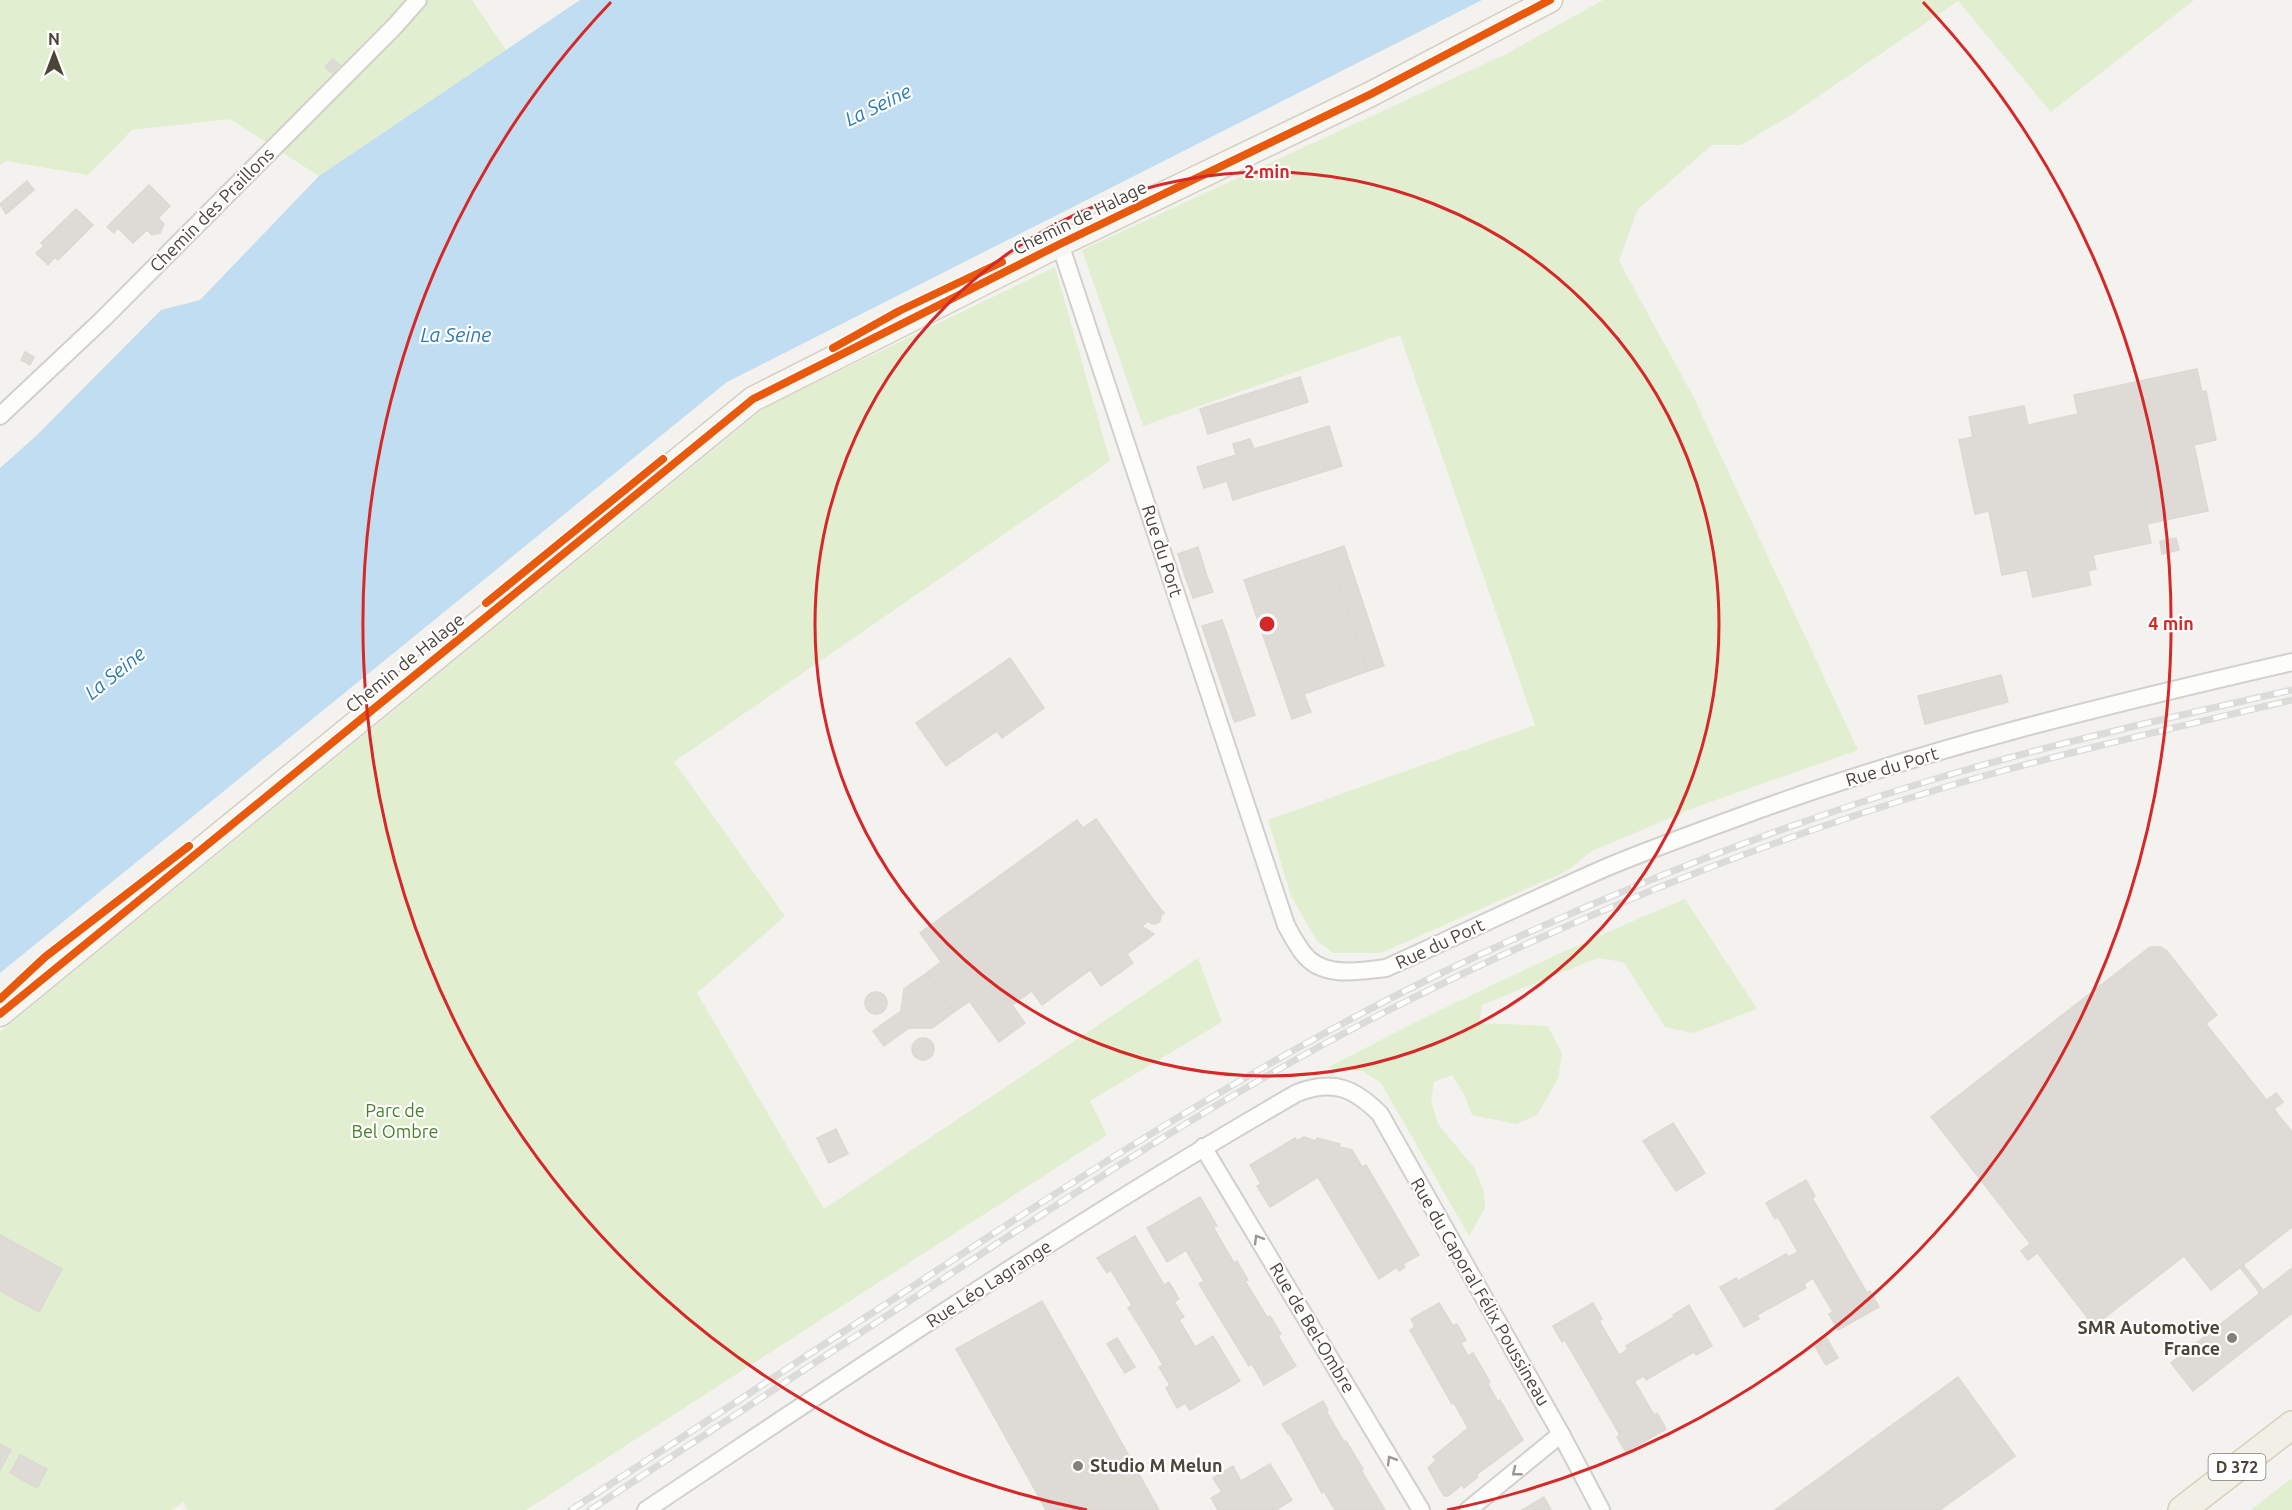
<svg xmlns="http://www.w3.org/2000/svg" width="2292" height="1510" font-family="Ubuntu,sans-serif">
  <rect width="100%" height="100%" fill="#f4f2ee"/>
  <g fill="#e1eecf">
    <path d="M0,0H472L506,50L319,176L230,119L132,130L88,175L6,161L0,165Z"/>
    <path d="M1603,0H2194L2051,112L1958,1L1794,113L1741,145H1712L1637,210L1619,261L1693,396L1858,750L1696,807L1592,851L1567,871L1381,953H1333L1317,941L1291,896L1268,820L1535,725L1400,335L1143,426L1082,250L1506,54Z"/>
    <path d="M1055,267L1110,461L674,762L785,916L697,993L824,1209L1198,958L1222,1022L1090,1101L1107,1135L526,1510H187L184,1502L171,1510H0V1032L767,406Z"/>
    <path d="M1685,899L1757,1009L1693,1033L1665,1027L1624,962L1597,958L1482,1005L1479,1023L1548,1026L1562,1054L1558,1079L1537,1115L1516,1124L1472,1115L1465,1096L1452,1075L1434,1082L1431,1101L1438,1124L1475,1169L1484,1192L1485,1208L1469,1236L1381,1083L1363,1071L1327,1068C1444,1006 1563,950 1685,899Z"/>
    <path d="M2292,1478V1510H2251Z"/>
  </g>
  <path fill="#c0ddf1" d="M580,0H1482L727,382L0,973V468L36,436L161,310L200,300L319,176Z"/>
  <g fill="#dedbd6" stroke="#dcd9d4" stroke-width="1.5">
    <path d="M333,59L340,65L332,73L325,67Z"/>
    <path d="M27,181L34,190L6,214L0,204Z"/>
    <path d="M149,185L170,206L158,218L164,224L160,233L152,235L147,230L133,243L118,228L114,233L107,227Z"/>
    <path d="M76,209L93,225L58,260L55,257L48,265L36,253L44,246L41,243Z"/>
    <path d="M25,352L34,357L30,365L21,360Z"/>
    <path d="M2197,369L2202,392L2206,391L2216,440L2194,445L2208,511L2147,524L2151,543L2093,555L2096,569L2088,571L2091,585L2033,597L2027,570L2002,575L1989,511L1975,514L1959,440L1973,437L1969,417L2024,406L2028,425L2078,414L2074,395Z"/>
    <path d="M1300,377L1308,402L1208,434L1200,409Z"/>
    <path d="M1329,426L1342,466L1233,500L1227,481L1204,488L1197,467L1236,455L1233,444L1250,439L1254,449Z"/>
    <path d="M2176,538L2179,550L2162,554L2160,541Z"/>
    <path d="M1344,546L1384,666L1368,671L1327,552Z"/>
    <path d="M1198,547L1206,573L1186,579L1178,554Z"/>
    <path d="M1327,552L1368,671L1304,694L1311,712L1292,719L1244,580Z"/>
    <path d="M1206,573L1213,592L1193,598L1186,579Z"/>
    <path d="M1222,620L1252,706L1245,707L1247,714L1233,718L1202,626Z"/>
    <path d="M1010,658L1044,708L1002,738L997,731L946,766L916,723Z"/>
    <path d="M2001,675L2008,702L1925,724L1918,696Z"/>
    <path d="M1252,706L1255,715L1235,722L1233,718L1247,714L1245,707Z"/>
    <path d="M1096,819L1155,902L1143,911L1083,828Z"/>
    <path d="M1077,820L1143,911L1133,918L1149,938L1110,966L1095,946L1081,956L1091,969L1042,1005L1032,991L1012,1005L1025,1023L999,1042L920,933Z"/>
    <path d="M1155,902L1164,913L1161,915L1154,910L1149,912L1148,921L1142,926L1154,934L1149,938L1133,918Z"/>
    <circle cx="1154" cy="917" r="7"/>
    <path d="M1095,946L1110,966L1127,954L1133,963L1101,986L1081,956Z"/>
    <path d="M2150,947H2161L2167,951L2217,1015L1990,1192L1931,1117Z"/>
    <path d="M941,962L970,1001L954,1012L927,973Z"/>
    <path d="M927,973L954,1012L932,1028H909L884,1046L873,1031L901,1011L904,989Z"/>
    <circle cx="876" cy="1003" r="11"/>
    <path d="M2205,1023L2241,1068L2025,1237L1990,1192Z"/>
    <circle cx="923" cy="1049" r="11"/>
    <path d="M2241,1068L2276,1112L2059,1281L2025,1237Z"/>
    <path d="M2276,1093L2283,1102L2274,1109L2267,1100Z"/>
    <path d="M2276,1112L2292,1132V1227L2211,1290L2184,1256L2094,1326L2059,1281Z"/>
    <path d="M1673,1123L1705,1173L1676,1191L1643,1141Z"/>
    <path d="M836,1129L848,1154L829,1163L817,1138Z"/>
    <path d="M1304,1137L1316,1141L1317,1138L1340,1144L1339,1147L1352,1150L1362,1167L1366,1165L1419,1255L1403,1264L1405,1267L1399,1271L1397,1267L1379,1279L1318,1177L1270,1207L1257,1186L1261,1184L1250,1165L1295,1138L1297,1141Z"/>
    <path d="M1806,1180L1815,1196L1812,1198L1867,1293L1870,1291L1879,1307L1838,1330L1829,1314L1833,1312L1813,1278L1804,1284L1806,1288L1757,1315L1759,1319L1744,1327L1720,1287L1736,1278L1738,1281L1786,1254L1788,1257L1798,1252L1778,1217L1775,1219L1766,1203Z"/>
    <path d="M1200,1197L1217,1226L1213,1227L1234,1263L1237,1261L1248,1280L1245,1281L1267,1317L1270,1316L1281,1334L1278,1336L1296,1366L1264,1385L1252,1364L1249,1366L1199,1284L1204,1281L1186,1250L1167,1262L1147,1228Z"/>
    <path d="M0,1235L62,1269L39,1312L0,1291Z"/>
    <path d="M1135,1236L1164,1285L1169,1282L1179,1299L1174,1302L1184,1317L1179,1320L1195,1347L1213,1336L1240,1381L1225,1390L1220,1382L1205,1391L1209,1399L1190,1410L1185,1403L1177,1408L1166,1388L1170,1385L1159,1367L1166,1363L1142,1322L1139,1325L1128,1308L1132,1305L1111,1270L1107,1273L1097,1258Z"/>
    <path d="M2030,1244L2037,1253L2028,1260L2021,1251Z"/>
    <path d="M2243,1265L2263,1290L2260,1293L2240,1267Z"/>
    <path d="M2292,1268V1313L2193,1391L2171,1363Z"/>
    <path d="M1042,1301L1085,1377L999,1425L956,1349Z"/>
    <path d="M1439,1303L1453,1326L1457,1324L1466,1340L1461,1343L1468,1356L1473,1353L1490,1382L1488,1384L1498,1402L1500,1400L1523,1440L1476,1475L1478,1477L1464,1488L1462,1485L1448,1496H1444L1428,1468L1436,1460L1433,1457L1468,1428L1454,1403L1452,1404L1410,1330L1415,1327L1411,1319Z"/>
    <path d="M1593,1303L1602,1319L1599,1321L1619,1355L1628,1349L1626,1346L1674,1317L1673,1315L1689,1305L1712,1346L1696,1355L1694,1352L1646,1380L1644,1376L1634,1381L1654,1415L1657,1413L1666,1429L1626,1452L1617,1437L1620,1435L1565,1340L1562,1342L1553,1326Z"/>
    <path d="M1142,1322L1166,1363L1163,1365L1139,1325Z"/>
    <path d="M1826,1337L1838,1358L1826,1365L1814,1345Z"/>
    <path d="M1117,1338L1135,1367L1125,1373L1107,1344Z"/>
    <path d="M1085,1377L1159,1510H1046L999,1425Z"/>
    <path d="M1958,1377L2015,1456L1940,1510H1775Z"/>
    <path d="M1220,1382L1225,1390L1209,1399L1205,1391Z"/>
    <path d="M1323,1401L1328,1410L1326,1411L1344,1442L1346,1441L1363,1469L1361,1470L1385,1510H1335L1324,1491L1322,1493L1289,1433L1288,1434L1282,1424Z"/>
    <path d="M0,1444L11,1450L0,1470Z"/>
    <path d="M20,1455L47,1469L37,1488L10,1473Z"/>
    <path d="M1270,1464L1292,1500L1276,1510H1218L1211,1498L1222,1492L1213,1478L1233,1466L1241,1481Z"/>
    <path d="M1544,1497L1551,1510H1522Z"/>
  </g>
  <g fill="none" stroke-linecap="round" stroke-linejoin="round">
    <g stroke="#d2d0cb" stroke-width="20">
      <g id="street">
        <path d="M1060,244L1286,925C1291,934 1296,944 1303,953C1322,979 1359,971 1386,968C1459,935 1532,900 1605,868C1648,850 1692,834 1736,818C1916,751 2105,705 2292,662"/>
        <path d="M0,416L102,320L394,27L418,0"/>
        <path d="M1203,1147L1421,1510"/>
        <path d="M646,1510C861,1367 1074,1221 1297,1093C1333,1079 1354,1088 1380,1114L1561,1434L1601,1510"/>
        <path d="M1468,1510L1561,1434"/>
      </g>
    </g>
    <g stroke="#d3cfc5" stroke-width="27">
      <path id="secondary" d="M0,1014L753,399L1060,244L1371,94L1550,0"/>
    </g>
    <g stroke="#d6cebb" stroke-width="30">
      <path id="primary" d="M2182,1510L2292,1425"/>
    </g>
    <use href="#street" stroke="#fdfdfc" stroke-width="16"/>
    <use href="#secondary" stroke="#f7f6f1" stroke-width="24"/>
    <use href="#primary" stroke="#f2efe6" stroke-width="27"/>
    <g stroke="#dbdbda" stroke-width="7">
      <g id="rail">
        <path d="M571,1510C690,1432 808,1355 927,1277C1091,1169 1256,1064 1433,977C1598,897 1770,828 1945,776C2060,742 2176,716 2292,690"/>
        <path d="M590,1510C710,1431 830,1353 949,1275C1091,1182 1232,1090 1383,1013C1564,921 1754,844 1949,786C2062,753 2177,727 2292,700"/>
      </g>
    </g>
    <use href="#rail" stroke="#fff" stroke-width="4.5" stroke-dasharray="14" stroke-linecap="butt"/>
    <g stroke="#fff" stroke-width="11">
      <g id="cycleway">
        <path d="M833,348L899,311L1002,262"/>
        <path d="M486,603L663,459"/>
        <path d="M0,999L45,957L189,846"/>
        <path d="M0,1014L753,399L1060,244L1371,94L1550,0"/>
      </g>
    </g>
    <use href="#cycleway" stroke="#e8590c" stroke-width="8"/>
  </g>
  <defs><path id="oneway-chevron" d="M-2-3.5L2.5 0L-2 3.5" fill="none" stroke-width="1.6" stroke-linecap="round" stroke-linejoin="round" transform="scale(1.5)"/></defs>
  <g stroke="#9b9791">
    <use href="#oneway-chevron" transform="translate(1258 1239) rotate(-121)"/>
    <use href="#oneway-chevron" transform="translate(1391 1460) rotate(-121)"/>
    <use href="#oneway-chevron" transform="translate(1516 1472) rotate(142)"/>
  </g>
  <g fill="none" stroke="#d62828" stroke-width="3">
    <circle cx="1267" cy="624" r="452"/>
    <path d="M1087 1510A904 904 0 0 1 611 2M1923 2A904 904 0 0 1 1447 1510"/>
  </g>
  <g fill="#868178" stroke="#fff" stroke-width="2">
    <circle cx="2232" cy="1338" r="6"/>
    <circle cx="1078" cy="1466" r="6"/>
  </g>
  <g text-anchor="middle" stroke-width="4.5" stroke-linejoin="round" paint-order="stroke">
    <rect fill="#fff" stroke="#817c74" stroke-width="1.5" x="2208.5" y="1454" width="57" height="26" rx="4.5"/>
    <g font-size="16" font-weight="bold" fill="#4b4439">
      <text x="2237" y="1473">D 372</text>
    </g>
    <g font-size="18" fill="#4b4439" stroke="#fff">
      <text transform="translate(212 210) rotate(-45)" y="6">Chemin des Praillons</text>
      <text transform="translate(1080 218) rotate(-26)" y="6">Chemin de Halage</text>
      <text transform="translate(1162 551) rotate(72)" y="6">Rue du Port</text>
      <text transform="translate(405 663) rotate(-39)" y="6">Chemin de Halage</text>
      <text transform="translate(1892 767) rotate(-17)" y="6">Rue du Port</text>
      <text transform="translate(1440 944) rotate(-25)" y="6">Rue du Port</text>
      <text transform="translate(989 1284) rotate(-33)" y="6">Rue Léo Lagrange</text>
      <text transform="translate(1480 1292) rotate(60)" y="6">Rue du Caporal Félix Poussineau</text>
      <text transform="translate(1312 1328) rotate(59)" y="6">Rue de Bel-Ombre</text>
    </g>
    <g font-size="18" fill="#4a7f2a" stroke="#fff">
      <text x="395" y="1117">Parc de<tspan x="395" dy="21">Bel Ombre</tspan></text>
    </g>
    <g font-size="18" font-weight="bold" fill="#4b4439" stroke="#fff" text-anchor="end">
      <text x="2220" y="1334">SMR Automotive<tspan x="2220" dy="21">France</tspan></text>
      <text x="1090" y="1472" text-anchor="start">Studio M Melun</text>
    </g>
    <g font-size="20" font-style="italic" fill="#2e7ab2" stroke="#fff">
      <text transform="translate(878 105) rotate(-26)" y="7">La Seine</text>
      <text x="456" y="342">La Seine</text>
      <text transform="translate(115 673) rotate(-39)" y="7">La Seine</text>
    </g>
  </g>
  <circle cx="1267" cy="624" r="9" fill="#d62828" stroke="#fff" stroke-width="3"/>
  <g font-size="18" text-anchor="middle" font-weight="bold" fill="#d62828" stroke="#fff" stroke-width="4.5" stroke-linejoin="round" paint-order="stroke">
    <text x="1267" y="178">2 min</text>
    <text x="2171" y="630">4 min</text>
  </g>
  <g transform="translate(54 54)" stroke="#ffffff" stroke-width="4.5" paint-order="stroke">
  <path d="M0-4.5L10 22L0 15L-10 22Z" fill="#4b4439"/>
  <text y="-9" font-size="16" font-weight="bold" text-anchor="middle" fill="#4b4439">N</text>
  </g>
</svg>
